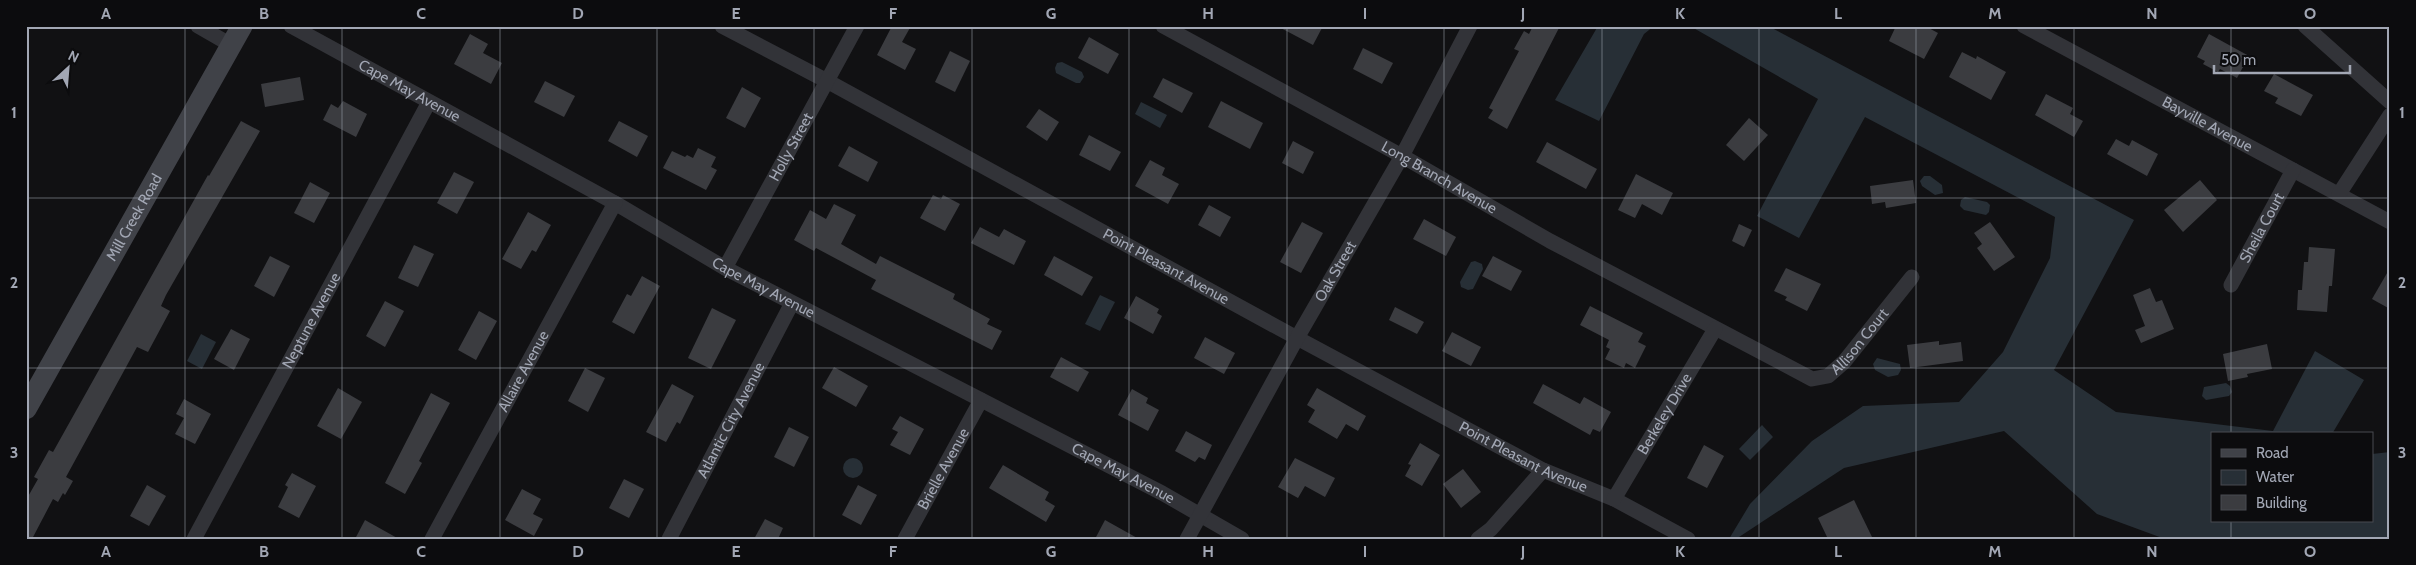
<svg xmlns="http://www.w3.org/2000/svg" width="2416" height="565" font-family="Cabin,sans-serif">
  <rect width="100%" height="100%" fill="#111113"/>
  <g fill="#272f36">
    <path d="M1598,26H1654L1644,34L1599,121L1555,100Z"/>
    <path d="M1690,26H1768L2134,220L2054,370L2116,412L2273,431L2315,351L2364,380L2332,434H2212V521H2372V454L2390,452V539H2165L2097,514L2004,431L1844,468L1736,539H1729L1750,504L1812,441L1863,406L1959,402L2003,352L2050,258L2055,217L1865,117L1799,238L1757,216L1818,99Z"/>
    <path d="M1062,62L1082,72L1084,77L1080,83H1076L1056,73L1055,68L1057,63Z"/>
    <path d="M1141,102L1167,115L1160,128L1135,114Z"/>
    <path d="M1924,176H1930L1942,185L1943,193L1935,195L1922,186L1920,181Z"/>
    <path d="M1965,197L1987,202L1990,205L1989,212L1986,215L1964,210L1960,206L1961,200Z"/>
    <path d="M1475,261L1482,264L1483,269L1473,289L1468,290L1461,287L1460,282L1471,262Z"/>
    <path d="M1100,295L1115,302L1100,331L1085,324Z"/>
    <path d="M201,334L216,342L202,369L187,361Z"/>
    <path d="M1877,358L1900,364L1901,370L1898,375L1888,377L1875,370L1873,364Z"/>
    <path d="M2226,383L2230,386L2232,392L2229,396L2206,400L2202,396L2204,387Z"/>
    <path d="M1762,425L1773,437L1750,460L1739,449Z"/>
    <circle cx="853" cy="468" r="10"/>
  </g>
  <g fill="#3b3c40">
    <path d="M892,26H911L902,42L916,49L905,70L877,55Z"/>
    <path d="M1277,26H1323L1313,45Z"/>
    <path d="M1533,26H1560L1507,129L1488,118L1493,110L1489,108L1519,51L1514,49L1524,31L1529,34Z"/>
    <path d="M1896,26H1925L1938,33L1924,59L1889,41Z"/>
    <path d="M470,34L488,44L483,53L502,63L491,84L454,64Z"/>
    <path d="M2209,34L2249,56L2237,78L2220,69L2218,72L2203,64L2205,61L2197,57Z"/>
    <path d="M1089,37L1119,54L1108,74L1078,58Z"/>
    <path d="M1363,48L1393,63L1382,84L1353,69Z"/>
    <path d="M950,51L970,61L955,92L935,82Z"/>
    <path d="M1962,52L1976,59L1977,56L2006,72L1991,100L1949,77Z"/>
    <path d="M2274,74L2313,95L2301,116L2275,103L2278,98L2264,91Z"/>
    <path d="M300,77L304,100L265,107L261,84Z"/>
    <path d="M1163,78L1193,93L1182,113L1153,97Z"/>
    <path d="M545,81L575,96L564,117L534,102Z"/>
    <path d="M742,87L761,98L745,128L726,118Z"/>
    <path d="M2046,94L2073,108L2070,114L2083,121L2074,137L2035,115Z"/>
    <path d="M343,101L367,114L356,137L323,120L331,104L338,108Z"/>
    <path d="M1221,101L1263,123L1250,149L1208,127Z"/>
    <path d="M1039,109L1059,122L1047,141L1026,127Z"/>
    <path d="M1749,118L1768,135L1744,161L1726,145Z"/>
    <path d="M241,121L260,131L166,295L161,306L170,311L148,352L137,347L66,477L73,481L65,495L63,493L58,502L53,499L32,539H26V500L38,479L34,477L49,450L53,452L208,175L209,176Z"/>
    <path d="M619,121L648,136L637,157L608,141Z"/>
    <path d="M1089,135L1121,152L1110,171L1079,155Z"/>
    <path d="M2116,139L2129,146L2132,140L2158,154L2147,176L2107,154Z"/>
    <path d="M1293,141L1314,152L1303,174L1282,163Z"/>
    <path d="M1547,142L1597,169L1586,189L1536,162Z"/>
    <path d="M849,146L878,162L868,182L838,166Z"/>
    <path d="M698,148L716,157L711,167L717,170L706,190L663,168L672,151L685,157L687,155L693,158Z"/>
    <path d="M1150,160L1165,168L1162,175L1179,184L1168,204L1135,186Z"/>
    <path d="M454,172L474,182L457,214L437,203Z"/>
    <path d="M1636,174L1673,193L1662,215L1642,204L1635,218L1618,210Z"/>
    <path d="M1913,180L1916,203L1886,208L1885,202L1872,204L1870,186Z"/>
    <path d="M2200,180L2217,200L2183,232L2164,210Z"/>
    <path d="M310,182L330,193L314,223L294,213Z"/>
    <path d="M933,195L941,199L943,195L960,204L945,231L920,218Z"/>
    <path d="M834,204L856,215L841,244L876,264L880,256L955,294L953,299L990,319L987,324L1002,331L992,350L871,289L876,280L816,248L814,251L794,240L810,210L826,219Z"/>
    <path d="M1209,205L1231,217L1220,237L1198,225Z"/>
    <path d="M528,212L551,225L536,252L532,250L521,269L502,259Z"/>
    <path d="M1424,219L1456,237L1446,256L1413,239Z"/>
    <path d="M1302,222L1323,233L1301,273L1280,262Z"/>
    <path d="M1990,222L2015,257L1994,271L1977,248L1982,244L1974,233Z"/>
    <path d="M1739,224L1752,230L1744,247L1732,241Z"/>
    <path d="M980,227L999,237L1004,229L1026,241L1014,265L971,243Z"/>
    <path d="M414,245L434,254L418,287L398,278Z"/>
    <path d="M2309,247L2335,249L2332,286H2329L2327,312L2297,310L2298,290H2302L2304,262H2308Z"/>
    <path d="M270,256L290,266L274,297L254,286Z"/>
    <path d="M1054,256L1093,277L1082,296L1044,275Z"/>
    <path d="M1493,256L1522,271L1511,291L1482,276Z"/>
    <path d="M1786,268L1821,284L1807,311L1785,300L1787,297L1774,291Z"/>
    <path d="M2390,268V309L2372,299Z"/>
    <path d="M642,276L660,286L634,334L612,322L627,294L631,296Z"/>
    <path d="M2150,288L2156,302L2162,300L2174,329L2141,343L2135,330L2145,326L2133,295Z"/>
    <path d="M1136,296L1159,309L1157,313L1162,316L1153,334L1124,318Z"/>
    <path d="M385,301L404,311L385,347L366,336Z"/>
    <path d="M1590,306L1643,333L1638,342L1646,346L1635,368L1626,363L1624,368L1605,359L1610,349L1606,347L1609,340L1580,325Z"/>
    <path d="M1395,307L1424,322L1417,334L1389,320Z"/>
    <path d="M712,308L736,320L711,369L688,358Z"/>
    <path d="M479,311L497,321L476,360L458,350Z"/>
    <path d="M231,329L250,339L234,370L214,359Z"/>
    <path d="M1452,332L1481,347L1471,366L1442,351Z"/>
    <path d="M1205,337L1235,353L1224,374L1194,358Z"/>
    <path d="M1939,341V345L1961,342L1963,361L1910,368L1907,345Z"/>
    <path d="M2267,344L2272,369L2247,374L2248,377L2228,381L2223,354Z"/>
    <path d="M1061,357L1089,372L1078,392L1050,377Z"/>
    <path d="M834,367L868,386L856,407L822,388Z"/>
    <path d="M585,368L605,378L588,412L568,401Z"/>
    <path d="M672,384L694,396L680,424L677,422L666,442L646,432Z"/>
    <path d="M1543,384L1580,404L1584,397L1611,412L1600,432L1593,429L1590,435L1533,403Z"/>
    <path d="M338,388L362,402L341,439L317,426Z"/>
    <path d="M1317,388L1366,416L1358,431L1346,424L1337,439L1308,422L1315,410L1307,405Z"/>
    <path d="M1132,389L1148,398L1146,403L1159,410L1148,431L1118,415Z"/>
    <path d="M431,393L450,403L419,461L422,463L405,494L385,483Z"/>
    <path d="M184,399L211,414L195,444L175,434L184,418L176,414Z"/>
    <path d="M900,416L924,429L910,455L890,445L898,432L892,429Z"/>
    <path d="M789,427L809,437L794,467L774,457Z"/>
    <path d="M1186,431L1212,445L1205,460L1199,457L1195,462L1175,451Z"/>
    <path d="M1420,443L1440,455L1422,486L1405,476L1411,465L1408,464Z"/>
    <path d="M1704,445L1724,456L1707,488L1687,478Z"/>
    <path d="M1295,458L1335,478L1325,497L1305,486L1298,498L1278,487Z"/>
    <path d="M1003,465L1049,492L1045,500L1055,506L1046,522L989,488Z"/>
    <path d="M1463,469L1481,492L1461,508L1443,484Z"/>
    <path d="M292,473L316,486L299,518L278,507L288,487L285,485Z"/>
    <path d="M624,479L644,489L629,518L609,508Z"/>
    <path d="M147,485L166,496L149,526L130,516Z"/>
    <path d="M858,485L877,495L861,525L842,515Z"/>
    <path d="M522,489L541,499L533,514L543,519L534,536L505,520Z"/>
    <path d="M1854,500L1873,539H1828L1818,518Z"/>
    <path d="M765,519L783,528L778,539H754Z"/>
    <path d="M365,520L399,539H355Z"/>
    <path d="M1105,520L1139,539H1095Z"/>
  </g>
  <g fill="none" stroke-linecap="round" stroke-linejoin="round">
    <g stroke="#323338" stroke-width="15">
      <path d="M198,26L231,45"/>
      <path id="s1" d="M291,26L615,203L725,268L1162,493L1242,539"/>
      <path id="s2" d="M722,26L827,81L1297,338L1543,470L1614,499L1688,539"/>
      <path id="s3" d="M1163,26L1402,156L1550,241L1812,379L1828,376L1844,362L1912,277"/>
      <path id="s4" d="M2024,26L2390,222"/>
      <path d="M2305,26L2390,102"/>
      <path d="M2339,194L2390,115"/>
      <path id="s5" d="M725,268L857,26"/>
      <path id="s6" d="M2231,285L2293,170"/>
      <path id="s7" d="M1614,499L1715,329"/>
      <path id="s8" d="M194,539L429,102"/>
      <path id="s9" d="M432,539L615,203"/>
      <path id="s10" d="M669,539L792,303"/>
      <path id="s11" d="M905,539L981,400"/>
      <path id="s12" d="M1187,539L1297,338L1402,156L1470,26"/>
      <path d="M1478,539L1491,529L1543,470"/>
    </g>
    <path stroke="#404248" stroke-width="21" id="s13" d="M26,409L242,26"/>
  </g>
  <path fill="none" stroke="#a2a7b4" stroke-width="1" stroke-opacity="0.55" d="M185,26V539M342,26V539M500,26V539M657,26V539M814,26V539M972,26V539M1129,26V539M1287,26V539M1444,26V539M1602,26V539M1759,26V539M1916,26V539M2074,26V539M2231,26V434M26,198H2390M26,368H2390M2231,521V539"/>
  <g text-anchor="middle" stroke-width="4.5" stroke-linejoin="round" paint-order="stroke">
    <g font-size="15" fill="#a2a7b4" stroke="#0c0c0e">
      <text dy="5" stroke="none"><textPath href="#s1" startOffset="135">Cape May Avenue</textPath></text>
      <text dy="5" stroke="none"><textPath href="#s4" startOffset="208">Bayville Avenue</textPath></text>
      <text dy="5" stroke="none"><textPath href="#s5" startOffset="138">Holly Street</textPath></text>
      <text dy="5" stroke="none"><textPath href="#s3" startOffset="315">Long Branch Avenue</textPath></text>
      <text dy="5" stroke="none"><textPath href="#s13" startOffset="220">Mill Creek Road</textPath></text>
      <text dy="5" stroke="none"><textPath href="#s6" startOffset="65">Sheila Court</textPath></text>
      <text dy="5" stroke="none"><textPath href="#s2" startOffset="505">Point Pleasant Avenue</textPath></text>
      <text dy="5" stroke="none"><textPath href="#s12" startOffset="306">Oak Street</textPath></text>
      <text dy="5" stroke="none"><textPath href="#s1" startOffset="540">Cape May Avenue</textPath></text>
      <text dy="5" stroke="none"><textPath href="#s8" startOffset="248">Neptune Avenue</textPath></text>
      <text dy="5" stroke="none"><textPath href="#s3" startOffset="802">Allison Court</textPath></text>
      <text dy="5" stroke="none"><textPath href="#s9" startOffset="191">Allaire Avenue</textPath></text>
      <text dy="5" stroke="none"><textPath href="#s7" startOffset="99">Berkeley Drive</textPath></text>
      <text dy="5" stroke="none"><textPath href="#s10" startOffset="134">Atlantic City Avenue</textPath></text>
      <text dy="5" stroke="none"><textPath href="#s2" startOffset="910">Point Pleasant Avenue</textPath></text>
      <text dy="5" stroke="none"><textPath href="#s11" startOffset="80">Brielle Avenue</textPath></text>
      <text dy="5" stroke="none"><textPath href="#s1" startOffset="945">Cape May Avenue</textPath></text>
    </g>
  </g>
  <rect width="2416" height="565" fill="none" stroke="#0c0c0e" stroke-width="55"/>
  <rect x="2211" y="432" width="162" height="90" fill="#0c0c0e" stroke="#484a50"/>
  <rect x="2221" y="449" width="25" height="8" fill="#404248" stroke="#484a50"/>
  <text x="2256" y="458" font-size="15" fill="#a2a7b4">Road</text>
  <rect x="2221" y="470" width="25" height="15" fill="#272f36" stroke="#484a50"/>
  <text x="2256" y="482" font-size="15" fill="#a2a7b4">Water</text>
  <rect x="2221" y="495" width="25" height="15" fill="#3b3c40" stroke="#484a50"/>
  <text x="2256" y="508" font-size="15" fill="#a2a7b4">Building</text>
  <g transform="translate(68 68) rotate(26)" stroke="#0c0c0e" stroke-width="4" paint-order="stroke">
  <path d="M0-4L9 19L0 12L-9 19Z" fill="#a2a7b4"/>
  <text y="-8" font-size="14" font-weight="bold" text-anchor="middle" fill="#a2a7b4">N</text>
  </g>
  <path d="M2214 65v8h136v-8" fill="none" stroke="#a2a7b4" stroke-width="2.5"/>
  <text x="2221" y="65" font-size="15" fill="#a2a7b4" stroke="#0c0c0e" stroke-width="4" paint-order="stroke">50 m</text>
  <rect x="28" y="28" width="2360" height="510" fill="none" stroke="#a2a7b4" stroke-width="2"/>
  <g font-size="16" text-anchor="middle" font-weight="bold" fill="#a2a7b4">
    <text x="106" y="19">A</text>
    <text x="264" y="19">B</text>
    <text x="421" y="19">C</text>
    <text x="578" y="19">D</text>
    <text x="736" y="19">E</text>
    <text x="893" y="19">F</text>
    <text x="1051" y="19">G</text>
    <text x="1208" y="19">H</text>
    <text x="1365" y="19">I</text>
    <text x="1523" y="19">J</text>
    <text x="1680" y="19">K</text>
    <text x="1838" y="19">L</text>
    <text x="1995" y="19">M</text>
    <text x="2152" y="19">N</text>
    <text x="2310" y="19">O</text>
    <text x="14" y="118">1</text>
    <text x="2402" y="118">1</text>
    <text x="14" y="288">2</text>
    <text x="2402" y="288">2</text>
    <text x="14" y="458">3</text>
    <text x="2402" y="458">3</text>
    <text x="106" y="557">A</text>
    <text x="264" y="557">B</text>
    <text x="421" y="557">C</text>
    <text x="578" y="557">D</text>
    <text x="736" y="557">E</text>
    <text x="893" y="557">F</text>
    <text x="1051" y="557">G</text>
    <text x="1208" y="557">H</text>
    <text x="1365" y="557">I</text>
    <text x="1523" y="557">J</text>
    <text x="1680" y="557">K</text>
    <text x="1838" y="557">L</text>
    <text x="1995" y="557">M</text>
    <text x="2152" y="557">N</text>
    <text x="2310" y="557">O</text>
  </g>
</svg>
